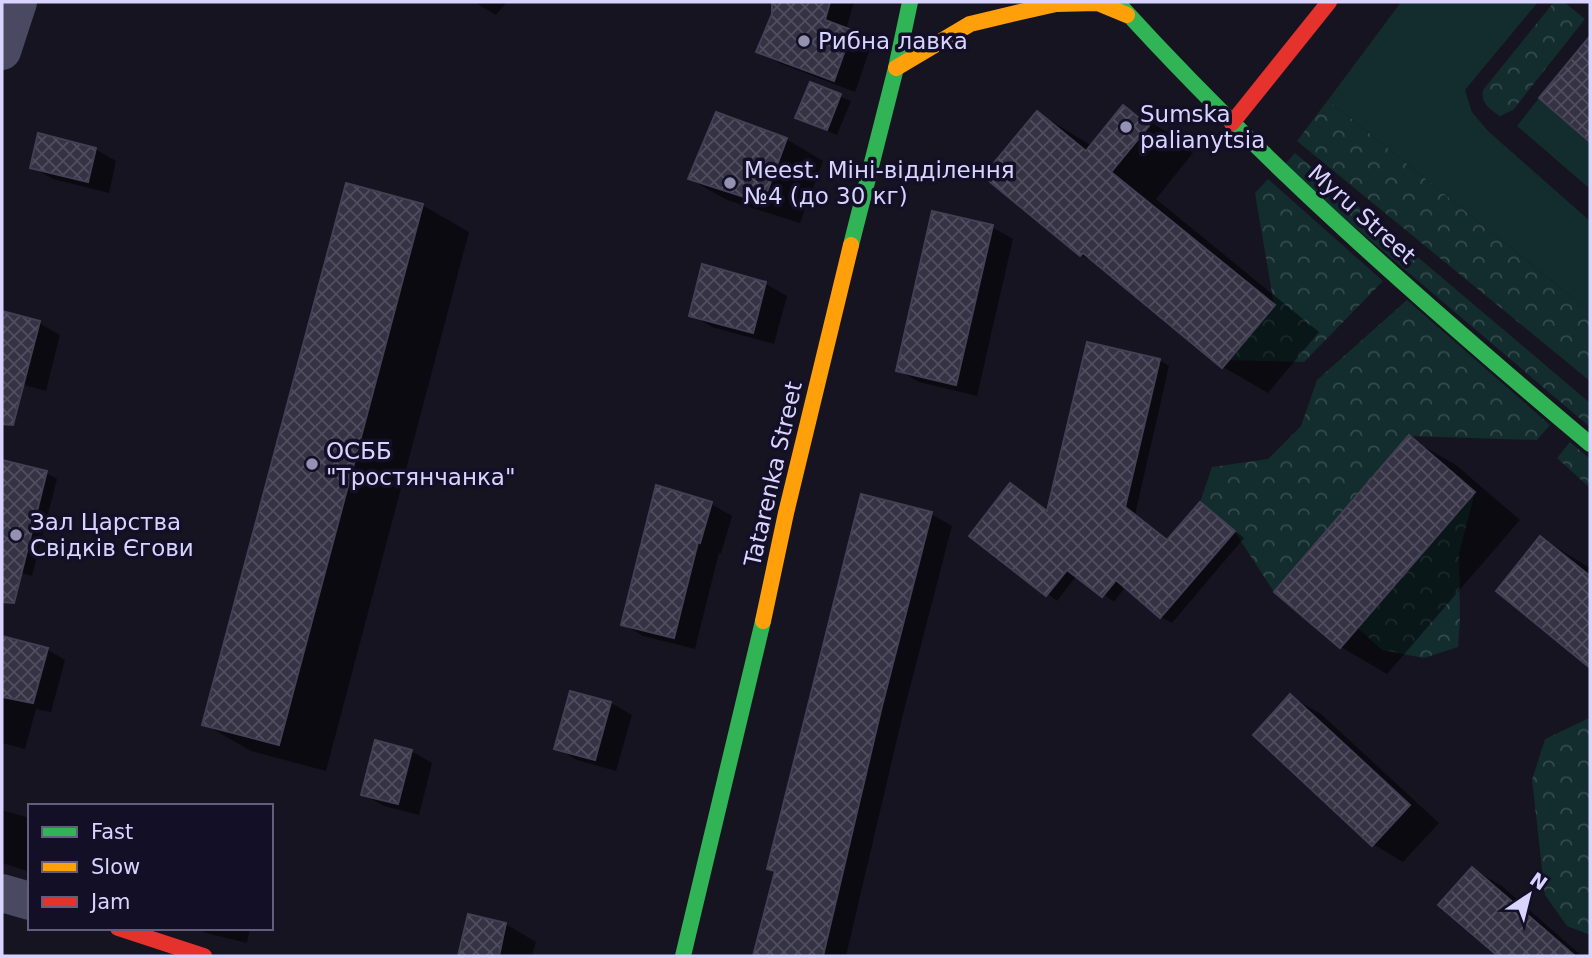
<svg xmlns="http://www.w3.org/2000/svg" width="1592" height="958" font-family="'DejaVu Sans',sans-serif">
  <defs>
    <pattern id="forest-crowns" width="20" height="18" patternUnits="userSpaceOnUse" patternTransform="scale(1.75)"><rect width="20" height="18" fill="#132c2d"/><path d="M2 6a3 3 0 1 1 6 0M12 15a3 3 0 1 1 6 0" fill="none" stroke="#354a4c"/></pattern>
    <pattern id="building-cross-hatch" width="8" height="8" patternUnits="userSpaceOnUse" patternTransform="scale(1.75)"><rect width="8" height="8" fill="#343243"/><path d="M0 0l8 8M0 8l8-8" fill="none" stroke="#514f5f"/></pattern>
  </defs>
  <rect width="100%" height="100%" fill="#161421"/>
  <g fill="#132c2d">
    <path d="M1401,2H1538L1465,90L1472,112L1488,131L1590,221V312L1328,100Z"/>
    <path d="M1539,98L1590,142V189L1517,126Z"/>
  </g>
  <g fill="url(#forest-crowns)">
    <path d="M1554,2H1564L1585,19L1513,110L1500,116C1490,109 1480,103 1483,90Z"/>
    <path d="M1328,100L1590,312V381L1297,141Z"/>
    <path d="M1295,153L1590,403V427L1283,166Z"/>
    <path d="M1268,179L1383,281L1304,362L1229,360L1274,305L1255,193Z"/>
    <path d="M1407,300L1550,425L1537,440L1408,436L1274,592L1235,532L1200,502L1212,467L1268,459L1301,426L1317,380Z"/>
    <path d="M1570,442L1590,459V488L1557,458Z"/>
    <path d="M1475,492L1459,553L1460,619L1458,647L1424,658L1382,650L1358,628Z"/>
    <path d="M1587,719H1590V935L1567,926L1545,895L1532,780L1545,739Z"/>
  </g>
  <g fill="#0007">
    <path d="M474,2H507L496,15Z"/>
    <path d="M779,2H854L846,30L872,43L855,92L779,63L758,51Z"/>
    <path d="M1590,39V140L1541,98Z"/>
    <path d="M811,85L851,101L837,135L797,118Z"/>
    <path d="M1124,107L1169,133L1193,153L1156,199L1319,332L1268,393L1223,367L1102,267L1081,255L1038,113L1092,146Z"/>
    <path d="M786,139L823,161L800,223L727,200L690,179Z"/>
    <path d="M95,149L116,161L109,193L53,179L32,167Z"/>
    <path d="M422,205L469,232L326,771L251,751L204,724Z"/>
    <path d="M992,227L1013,239L977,396L919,382L898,370Z"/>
    <path d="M704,266L766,284L787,296L774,344L712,327L691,315Z"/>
    <path d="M2,313L39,323L60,335L46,391L2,379Z"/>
    <path d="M1159,360L1169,366L1135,515L1169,541L1201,504L1244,538L1172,623L1161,617L1126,586L1114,602L1077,575L1057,601L971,536L1049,513Z"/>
    <path d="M1409,438L1456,465L1520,520L1387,674L1341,647Z"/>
    <path d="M2,461L46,473L57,479L32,576L2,568Z"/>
    <path d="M711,504L732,516L721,554L719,553L695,649L643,636L623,624Z"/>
    <path d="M931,514L952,526L902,718L846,956H755L776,872L769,868Z"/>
    <path d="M1541,538L1590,568V665L1498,591Z"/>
    <path d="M2,638L48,650L65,660L51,712L36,709L25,749L2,743Z"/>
    <path d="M572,693L611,703L632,715L616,771L577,760L556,748Z"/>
    <path d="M1291,697L1321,714L1439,823L1403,862L1373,844L1255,735Z"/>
    <path d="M411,751L432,763L419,815L384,806L363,794Z"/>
    <path d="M2,810L30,818V872L2,863Z"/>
    <path d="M1472,869L1502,886L1582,956H1500L1441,904Z"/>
    <path d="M470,916L506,924L536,942L532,956H469L461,952Z"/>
    <path d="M197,928H250L247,943L206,933Z"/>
  </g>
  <g fill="url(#building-cross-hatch)" stroke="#433f54" stroke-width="2">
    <path d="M772,2H830L825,20L852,30L834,81L756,52L772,14Z"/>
    <path d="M1590,36V142L1539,98Z"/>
    <path d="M810,82L841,94L827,130L795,118Z"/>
    <path d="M1123,105L1149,126L1111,172L1275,305L1222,368L1083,253L1080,256L983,176L1037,111L1086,151Z"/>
    <path d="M716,112L787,138L763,203L688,179Z"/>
    <path d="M38,133L96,148L88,182L30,168Z"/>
    <path d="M346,183L423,204L279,745L202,725Z"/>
    <path d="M932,211L993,225L956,385L896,371Z"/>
    <path d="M702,264L766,282L753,333L689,316Z"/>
    <path d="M2,311L40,321L13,425L2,424Z"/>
    <path d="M1087,342L1160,359L1125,507L1167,540L1200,502L1235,531L1160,618L1116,580L1102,597L1067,570L1046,596L969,536L1010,483L1047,511Z"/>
    <path d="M1409,435L1475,492L1340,648L1274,592Z"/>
    <path d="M2,460L47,471L14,603L2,602Z"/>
    <path d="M656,485L712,502L700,543L698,542L674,638L621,625Z"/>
    <path d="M861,494L932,512L882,706L823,956H753L775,871L767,869Z"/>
    <path d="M1540,536L1590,576V668L1496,591Z"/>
    <path d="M2,636L48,648L33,703L2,697Z"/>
    <path d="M570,691L611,702L595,760L554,749Z"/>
    <path d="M1290,694L1410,805L1372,846L1253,735Z"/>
    <path d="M375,740L412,750L398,804L361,795Z"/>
    <path d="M1472,867L1575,956H1498L1438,905Z"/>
    <path d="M468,914L506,923L499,956H458Z"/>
  </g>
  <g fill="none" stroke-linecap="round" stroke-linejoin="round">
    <g stroke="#4a4962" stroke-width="38">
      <path d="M2,51L18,2"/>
      <path d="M2,893L30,901"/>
    </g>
    <g stroke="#30b455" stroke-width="16">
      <path d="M1117,2C1262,162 1425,305 1590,444"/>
      <path d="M851,245L896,68L910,2"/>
      <path d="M683,956L763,621"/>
    </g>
    <g stroke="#ff9f0a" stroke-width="16">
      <path d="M896,68L970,24L1016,13L1056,4L1098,3L1127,15"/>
      <path d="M763,621L786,513L851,245"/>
    </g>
    <g stroke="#e5322d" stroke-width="16">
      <path d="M1232,123L1329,2"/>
      <path d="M118,928L204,956"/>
    </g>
  </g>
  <g fill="#9591b1" stroke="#130f26" stroke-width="2.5">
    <circle cx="804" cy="41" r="7"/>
    <circle cx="1126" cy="127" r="7"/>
    <circle cx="730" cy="183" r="7"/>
    <circle cx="312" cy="464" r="7"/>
    <circle cx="16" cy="535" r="7"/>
  </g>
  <g text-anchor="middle" stroke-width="7" stroke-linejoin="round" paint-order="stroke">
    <g font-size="23" fill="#d9d4ff" stroke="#130f26" text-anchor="start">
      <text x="818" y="49">Рибна лавка</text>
      <text x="1140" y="122">Sumska<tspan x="1140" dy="26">palianytsia</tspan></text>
      <text x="744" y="178">Meest. Міні-відділення<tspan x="744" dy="26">№4 (до 30 кг)</tspan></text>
      <text x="326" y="459">ОСББ<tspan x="326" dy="26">"Тростянчанка"</tspan></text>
      <text x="30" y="530">Зал Царства<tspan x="30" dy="26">Свідків Єгови</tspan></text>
    </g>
    <g font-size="23" fill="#d9d4ff" stroke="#130f26">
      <text transform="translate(1362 214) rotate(42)" y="8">Myru Street</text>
      <text transform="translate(773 474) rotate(-77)" y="8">Tatarenka Street</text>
    </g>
  </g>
  <rect width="1592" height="958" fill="none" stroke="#d9d4ff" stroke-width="7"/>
  <rect x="28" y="804" width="245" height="126" fill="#130f26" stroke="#625e7d" stroke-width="2"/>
  <rect x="42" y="827" width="35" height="10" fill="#30b455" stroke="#625e7d" stroke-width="2"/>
  <text x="91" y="839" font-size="21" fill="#d9d4ff">Fast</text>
  <rect x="42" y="862" width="35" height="10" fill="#ff9f0a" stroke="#625e7d" stroke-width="2"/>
  <text x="91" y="874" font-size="21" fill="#d9d4ff">Slow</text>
  <rect x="42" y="897" width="35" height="10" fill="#e5322d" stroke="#625e7d" stroke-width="2"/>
  <text x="91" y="909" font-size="21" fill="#d9d4ff">Jam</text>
  <g transform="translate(1529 895) rotate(35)" stroke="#130f26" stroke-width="5" paint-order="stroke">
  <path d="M0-5L12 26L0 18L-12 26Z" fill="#d9d4ff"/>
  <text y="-10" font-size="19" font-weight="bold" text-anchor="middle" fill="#d9d4ff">N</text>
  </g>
</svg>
